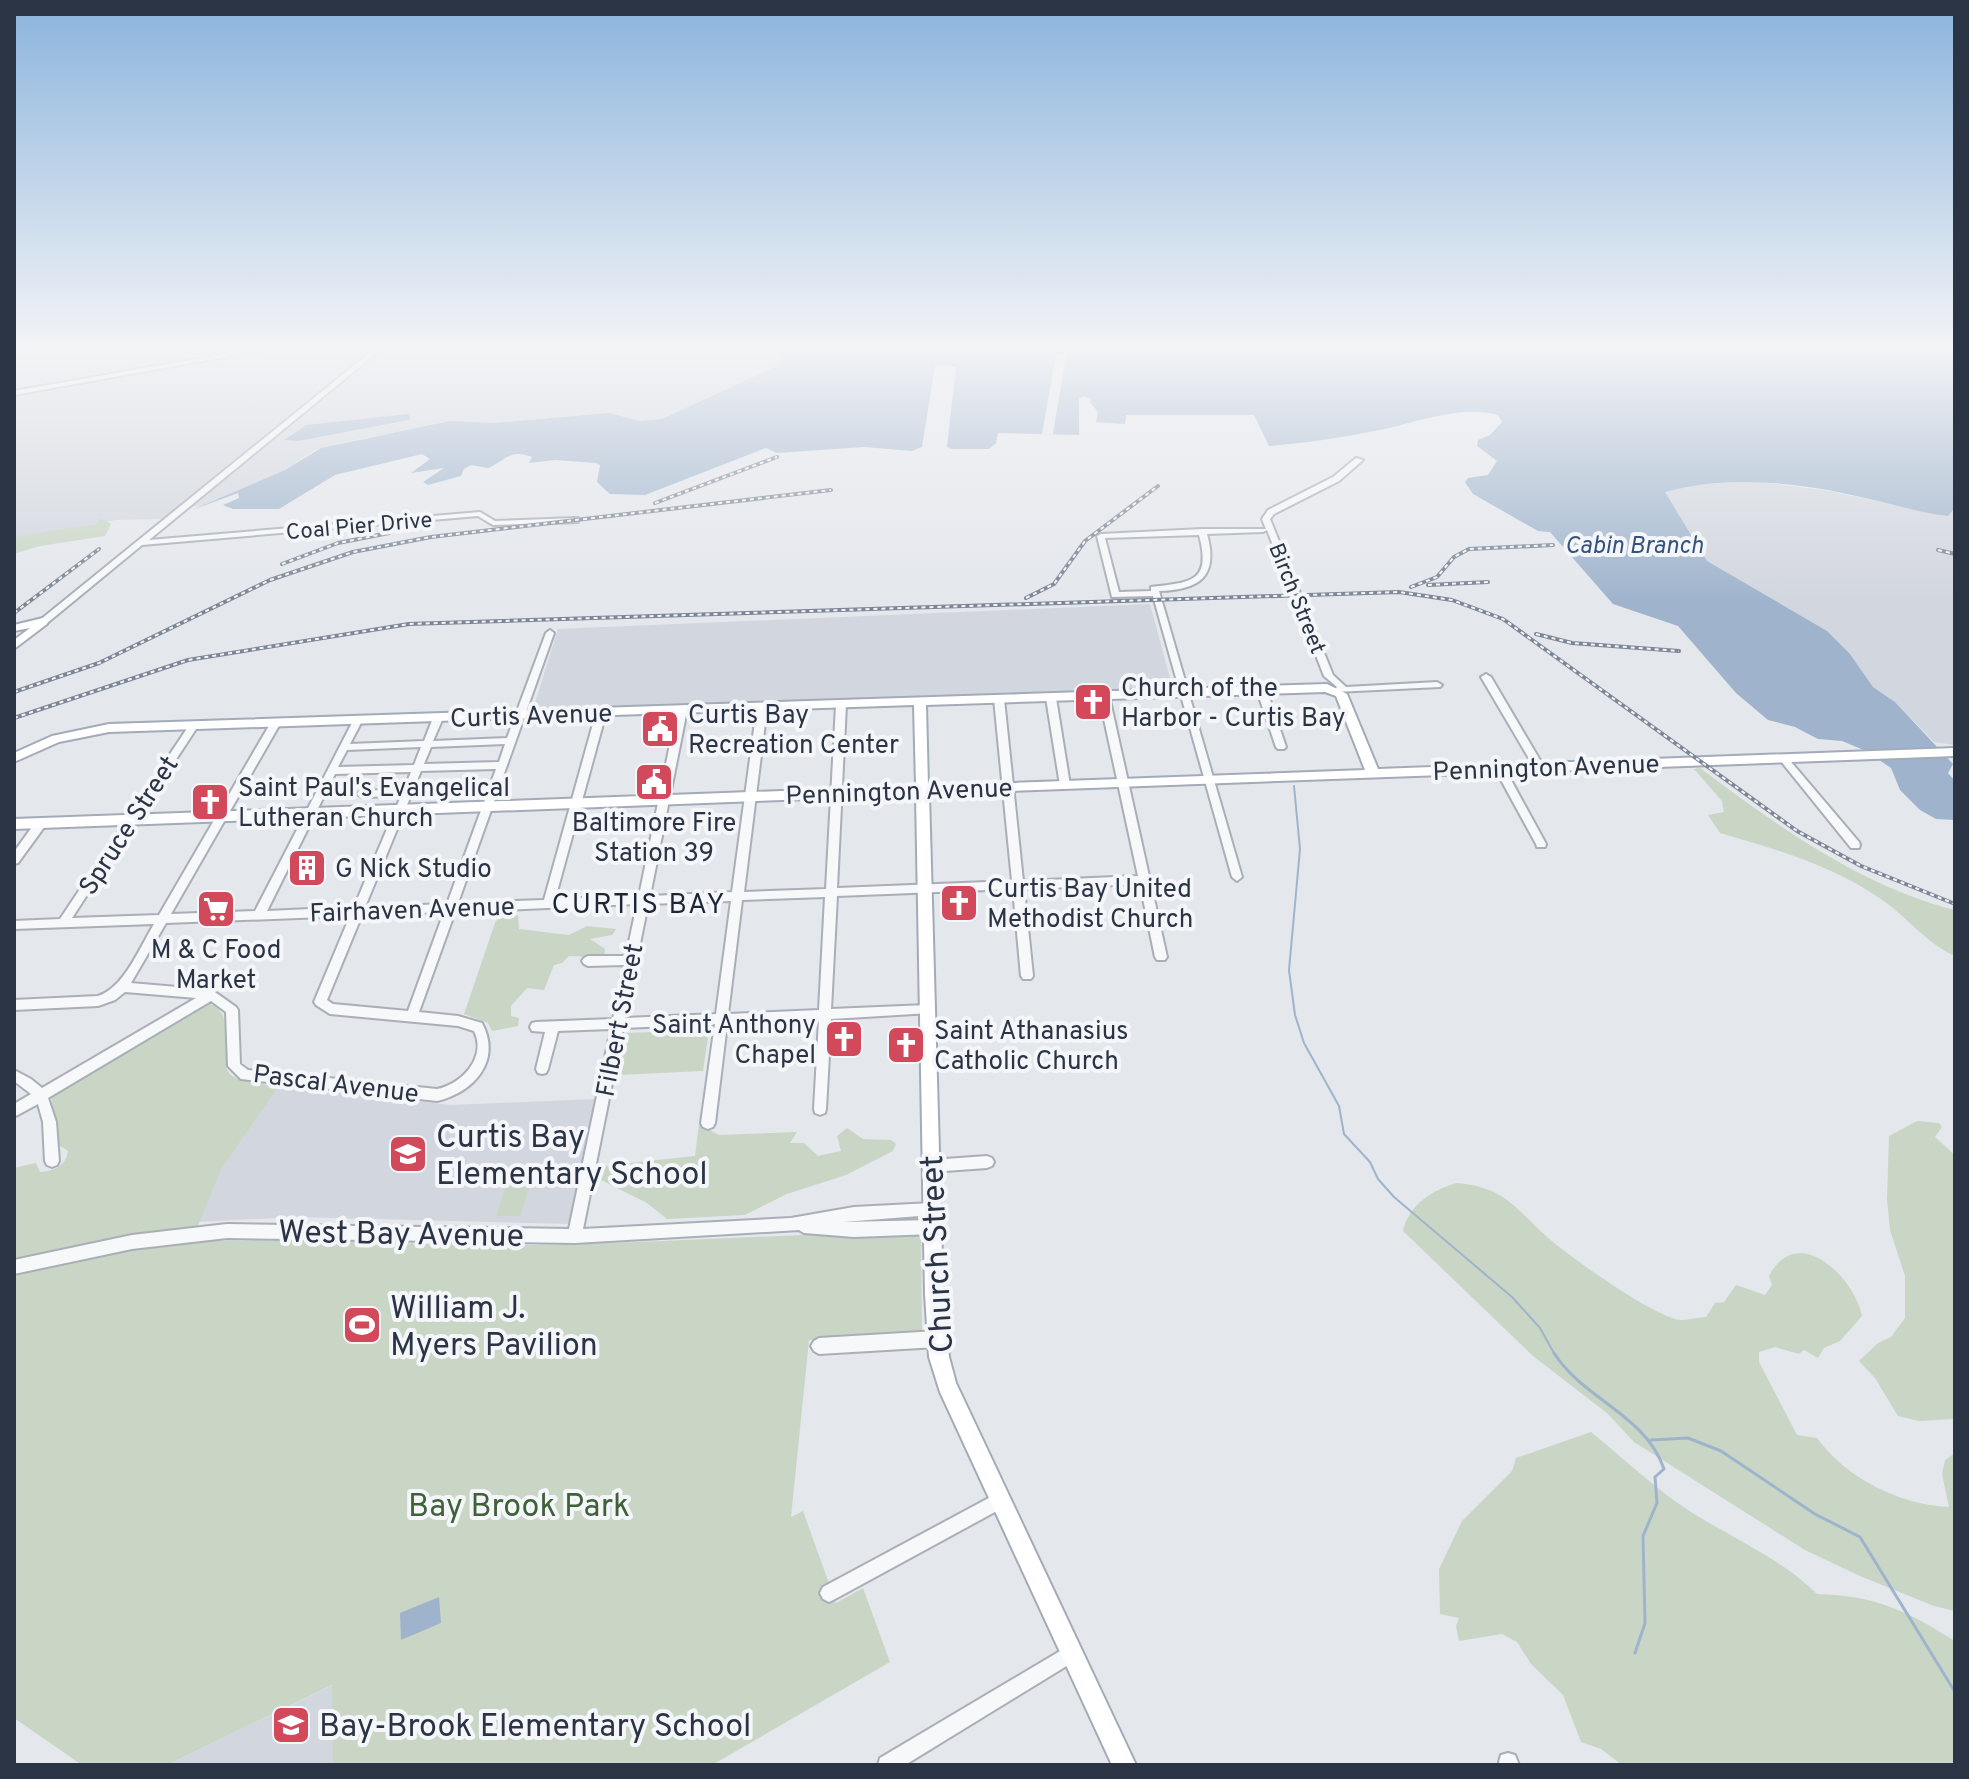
<svg xmlns="http://www.w3.org/2000/svg" width="1969" height="1779" font-family="Overpass,sans-serif">
  <rect width="100%" height="100%" fill="#e4e7ec"/>
  <g fill="#d2d6de">
    <path d="M14,350H775L783,359L782,363L761,376L662,419L640,421L609,413L492,423L442,422L410,432L368,437L314,450L285,470L201,506L178,507L162,519L116,520L14,539Z"/>
    <path d="M1754,481L1830,491L1945,516L1955,508V745L1934,742L1895,702L1873,687L1850,654L1707,561L1664,491L1707,484Z"/>
    <path d="M1150,604L1173,689L533,709L558,629Z"/>
    <path d="M279,1086L451,1105L596,1099L571,1224L297,1217L197,1222L221,1170Z"/>
    <path d="M333,1685V1765H167Z"/>
  </g>
  <g fill="#c9d6c5">
    <path d="M100,518L111,524L105,536L40,546L14,554V537L96,524Z"/>
    <path d="M1700,768C1776,825 1862,887 1955,910V956C1926,943 1907,917 1881,899C1829,864 1778,850 1720,833L1708,815L1724,812L1722,801L1694,769Z"/>
    <path d="M512,912L518,916L519,929L569,935L587,926L616,929L612,935L590,939L605,949L604,957L569,956L562,963L554,965L544,990L527,988L511,1006V1016L519,1018L518,1026L492,1031L488,1023L464,1014L495,923L499,917Z"/>
    <path d="M205,1003L216,1006L223,1015C236,1070 201,1078 279,1086L221,1170L191,1242C307,1236 421,1247 537,1245C665,1243 793,1233 921,1232L922,1333L809,1340L791,1517L803,1511L836,1603L863,1588L890,1662L712,1765H333L332,1685L167,1765H82L14,1718V1168L36,1163L40,1172C54,1171 66,1166 68,1151L57,1144L51,1094Z"/>
    <path d="M709,1030L703,1071L618,1075L626,1033Z"/>
    <path d="M1917,1121L1939,1123L1942,1127L1935,1137L1955,1155V1419L1919,1421L1898,1416L1875,1378L1859,1361L1878,1343L1891,1337L1905,1318V1276L1890,1230L1887,1199L1889,1136Z"/>
    <path d="M699,1124L719,1135L797,1132L790,1143H804L818,1156L841,1151L837,1136L847,1128L863,1139L891,1140L896,1144L893,1151L846,1175L787,1194L745,1215L667,1219L647,1203L597,1178L604,1167L610,1165L695,1156Z"/>
    <path d="M508,1180H532L520,1216H496Z"/>
    <path d="M1456,1183C1511,1187 1519,1216 1558,1246C1585,1267 1644,1309 1675,1319C1686,1322 1695,1317 1706,1317L1715,1303L1724,1302L1736,1285L1765,1295L1772,1285L1769,1276C1797,1222 1854,1276 1862,1316L1840,1341L1824,1348L1818,1358L1804,1350L1799,1354L1775,1347L1759,1352V1362L1797,1435L1817,1438C1846,1478 1900,1505 1949,1507L1942,1474L1945,1460L1955,1453V1611L1934,1606L1860,1576L1805,1550L1634,1442L1607,1413L1533,1356L1403,1231C1409,1204 1432,1191 1456,1183Z"/>
    <path d="M1591,1432C1617,1453 1642,1476 1668,1496C1715,1532 1775,1552 1817,1594C1877,1596 1905,1610 1955,1641V1765H1622L1601,1749L1581,1742L1563,1695L1531,1664L1517,1642L1502,1634L1459,1641L1456,1626L1459,1618L1440,1614L1439,1569L1462,1521L1512,1471L1516,1458Z"/>
  </g>
  <g fill="#9fb4cc">
    <path d="M775,350H1955V508L1948,516C1926,514 1904,507 1882,502C1812,484 1736,473 1665,492L1707,561L1827,631L1850,654L1873,687L1895,702L1953,764L1948,773L1955,781V820L1936,819L1920,810L1900,790L1891,768L1866,751L1842,741L1818,739L1795,727L1768,720L1736,693L1678,626L1613,604L1550,532L1538,531L1473,494L1465,482L1468,478L1488,475L1497,461L1477,446L1478,440L1490,435L1502,422L1498,415C1460,404 1413,424 1375,431C1340,438 1305,443 1269,446L1254,415H1126L1125,424L1096,422L1098,412L1090,402L1092,399L1083,396L1079,399V435L998,433L996,443L989,449H952L947,447L956,367L935,366L922,447L912,451L864,447L777,453L766,448L645,495L610,494L597,482L600,465L596,463L555,460L529,463L532,457C508,448 506,461 488,468L471,465L464,469L461,476L428,485L423,482L444,468L411,473L430,459L422,454L335,475L279,509H233L223,505L239,498L238,493L192,510L285,470L321,448L450,421L492,423L609,413L640,421L662,419L777,366L783,359Z"/>
    <path d="M408,414L411,419L403,421L298,441L284,440L307,425Z"/>
    <path d="M439,1597L441,1623L401,1640L400,1613Z"/>
  </g>
  <path fill="#e4e7ec" d="M1056,354L1066,355L1053,434H1042Z"/>
  <g fill="none" stroke-linecap="round" stroke-linejoin="round">
    <path stroke="#9fb4cc" stroke-width="2" d="M1294,786L1300,849L1289,970L1295,1015L1304,1043L1339,1106L1344,1134L1370,1162L1378,1179L1394,1197L1512,1297L1540,1328L1555,1355"/>
    <g stroke="#9fb4cc" stroke-width="3">
      <path d="M1554,1353C1583,1399 1646,1415 1664,1469L1655,1477L1657,1503L1643,1536L1645,1623L1635,1653"/>
      <path d="M1651,1440L1688,1438L1721,1451L1815,1514L1860,1537L1955,1692"/>
    </g>
    <g stroke="#a9aeb7" stroke-width="4">
      <g id="minor">
        <path d="M247,350H263L14,395V391Z"/>
        <path d="M373,350H380L149,540L480,512L495,521L575,518H578V522L493,525L478,516L142,545L46,624H40V620Z"/>
        <path d="M1356,458L1363,460L1339,481L1274,514L1270,519L1333,675L1346,687L1437,682L1442,685L1440,687L1335,692L1333,690L1337,687L1324,676L1267,530L1263,532L1207,534C1219,577 1199,590 1159,591L1242,877L1237,881L1232,877L1153,596L1112,597L1097,536L1101,534L1202,529H1266L1262,519L1268,510L1333,477ZM1199,535C1212,583 1190,582 1151,587V591L1119,592L1105,538Z"/>
        <path d="M550,630L554,633L458,903L544,900L596,713L601,710L606,713L555,899L639,896L677,710L682,707L687,710L650,896L732,892L757,707L762,704L767,707L744,892L826,889L836,705L841,702L846,705L837,888L1012,881L994,699L999,696L1004,699L1023,881L1138,876L1099,696L1104,693L1109,696L1167,957L1165,960H1157L1155,957L1140,884L1024,889L1033,976L1031,979H1023L1021,976L1013,889L837,896L831,1009L927,1005L931,1007L933,1010L931,1013L831,1019L826,1109L825,1113L820,1115L815,1113L814,1109L819,1020L727,1024L715,1123L713,1127L708,1129L703,1127L701,1123L715,1024L623,1028L583,1229L791,1218L854,1207L932,1203L937,1204L939,1209L937,1214L932,1215L843,1222L933,1220L938,1222L940,1227L938,1232L933,1234L854,1237L804,1233L799,1230L575,1243L227,1238L132,1249L14,1274V1260L132,1235L227,1224L569,1229L611,1029L558,1031L548,1069L546,1073L542,1074L538,1073L536,1069L545,1032L532,1031L530,1027L532,1023L536,1022L613,1019L624,965L588,966L584,964L582,961L584,958L588,956H626L637,904L455,912L419,1012L458,1016L482,1023C502,1061 474,1092 437,1101L241,1079L228,1066L226,1012L211,1001L48,1098L56,1122L59,1161L57,1165L52,1167L47,1165L45,1161L43,1122L38,1104L14,1117V1104L31,1094L14,1081V1070L31,1079L42,1088L196,998L125,992L115,1000L98,1006L14,1010V1000L98,996C124,988 140,947 154,924L14,929V921L60,919L190,724H196L198,726L72,918L159,915L270,724L275,721L280,724L171,914L255,911L354,719L357,718L362,721L350,744L424,741L433,718L438,715L443,718L433,741L507,738L546,633ZM505,744L499,762L424,764L431,747ZM421,747L414,765L338,767L347,750ZM496,769L447,904L365,907L421,771ZM411,772L404,789L362,791L357,794L362,797L401,796L354,907L267,911L335,774ZM825,897L819,1010L728,1014L742,900ZM731,901L716,1014L625,1018L648,904ZM444,912L408,1011L333,1004L327,1000L362,915ZM350,916L314,1002L316,1005L330,1014L458,1026L474,1031C487,1057 462,1084 437,1089L248,1070L240,1064L238,1010L236,1007L212,990L131,983L166,923Z"/>
        <path d="M1486,674L1491,677L1544,767L1543,769L1539,770L1534,767L1481,677Z"/>
        <path d="M1262,688L1267,691L1286,747L1284,749H1278L1276,747L1257,691Z"/>
        <path d="M1051,695L1056,698L1070,785L1065,788L1060,785L1046,698Z"/>
        <path d="M1783,755L1786,756L1859,842L1860,845L1859,848H1851L1780,760L1778,758Z"/>
        <path d="M1500,766L1505,769L1546,844L1545,847H1537L1536,844L1495,769Z"/>
        <path d="M41,819L46,823L45,826L18,863L14,864V852L37,820Z"/>
        <path d="M987,1156L992,1158L994,1162L992,1166L987,1168L931,1172L926,1170L924,1166L926,1162L931,1160Z"/>
        <path d="M937,1331L942,1334L945,1339L942,1344L937,1347L819,1354L814,1351L811,1346L814,1341L819,1338Z"/>
        <path d="M1000,1492L1006,1494L1008,1500L1006,1506L835,1599L829,1602L823,1599L820,1593L823,1587Z"/>
        <path d="M1072,1644L1078,1647L1081,1653L1078,1659L905,1765H878L880,1758Z"/>
        <path d="M1508,1753L1515,1755L1519,1765H1500L1499,1762L1501,1755Z"/>
      </g>
    </g>
    <g stroke="#a3abb8" stroke-width="4">
      <g id="major">
        <path d="M43,618L48,621L47,624L14,649V640L30,628L14,631V625Z"/>
        <path d="M1327,684L1347,694L1378,769L1955,748V756L929,794L943,1294L949,1357L956,1383L1136,1765H1112L940,1392L929,1357L925,1294L916,795L14,829V819L916,786L914,705L109,732L59,742L14,762V753L52,736L109,724ZM1325,692L1336,696L1365,770L928,786L926,705Z"/>
      </g>
    </g>
    <use href="#minor" fill="#f7f8fa" fill-rule="evenodd"/>
    <use href="#major" fill="#fff" fill-rule="evenodd"/>
    <g stroke="#7d8696" stroke-width="4">
      <g id="rail">
        <path d="M655,503L777,457"/>
        <path d="M1938,550L1955,554"/>
        <path d="M282,564L338,543L389,533"/>
        <path d="M1428,585L1488,582"/>
        <path d="M1411,587L1437,577L1454,557L1469,549L1553,545"/>
        <path d="M1026,598L1054,584L1085,541L1158,486"/>
        <path d="M14,613L99,549"/>
        <path d="M1536,634L1572,643L1679,651"/>
        <path d="M14,692L99,663L270,580L353,552L431,537L831,490"/>
        <path d="M14,718L188,660L409,624L1399,592L1452,600L1503,619L1797,831L1861,866L1955,904"/>
      </g>
    </g>
    <use href="#rail" stroke="#f4f6f9" stroke-width="2" stroke-dasharray="4" stroke-linecap="butt"/>
  </g>
  <linearGradient id="sky" x2="0" y2="1"><stop stop-color="#8bb4dd"/><stop offset="0.58" stop-color="#f3f4f6"/><stop offset="1" stop-color="#f3f4f6" stop-opacity="0"/></linearGradient>
  <rect width="1969" height="600" fill="url(#sky)"/>
  <defs>
    <g id="church-square" transform="scale(2)"><rect x="-9" y="-9" width="18" height="18" rx="4" fill="#d1495b" stroke="#f4f6f9"/><path d="M-1.2-6h2.4v3.5h3.3v2.4h-3.3V6h-2.4V-.1h-3.3v-2.4h3.3Z" fill="#fff"/></g>
    <g id="civic-square" transform="scale(2)"><rect x="-9" y="-9" width="18" height="18" rx="4" fill="#d1495b" stroke="#f4f6f9"/><path d="M-.6-6.5H3V-4.5H.6V-3L4-1V1h2V6H-6V1h2V-1L-.6-3ZM-1.2 2.5V6h2.4V2.5Z" fill="#fff"/></g>
    <g id="building-square" transform="scale(2)"><rect x="-9" y="-9" width="18" height="18" rx="4" fill="#d1495b" stroke="#f4f6f9"/><path d="M-4-6H4V6H1V3H-1V6H-4ZM-2.5-4.3h1.7v1.8h-1.7ZM.8-4.3h1.7v1.8H.8ZM-2.5-1h1.7V.8h-1.7ZM.8-1h1.7V.8H.8Z" fill="#fff"/></g>
    <g id="supermarket-square" transform="scale(2)"><rect x="-9" y="-9" width="18" height="18" rx="4" fill="#d1495b" stroke="#f4f6f9"/><path d="M-6-5.5h2.5l.6 2H6L4.5 2H-2.5L-4.4-4H-6ZM-1.5 3.2a1.3 1.3 0 1 0 .1 0ZM3 3.2a1.3 1.3 0 1 0 .1 0Z" fill="#fff"/></g>
    <g id="school-square" transform="scale(2)"><rect x="-9" y="-9" width="18" height="18" rx="4" fill="#d1495b" stroke="#f4f6f9"/><path d="M0-5L7-2L0 1L-7-2ZM-4 1L0 2.5L4 1V4Q0 6-4 4Z" fill="#fff"/></g>
    <g id="stadium-square" transform="scale(2)"><rect x="-9" y="-9" width="18" height="18" rx="4" fill="#d1495b" stroke="#f4f6f9"/><path d="M0-5a6.5 5 0 1 0 0 10a6.5 5 0 1 0 0-10ZM-3.5-1.8h7v3.6h-7Z" fill="#fff"/></g>
  </defs>
  <g fill-rule="evenodd">
    <use href="#church-square" x="1093" y="702"/>
    <use href="#civic-square" x="660" y="729"/>
    <use href="#civic-square" x="654" y="782"/>
    <use href="#church-square" x="210" y="802"/>
    <use href="#building-square" x="307" y="868"/>
    <use href="#church-square" x="959" y="903"/>
    <use href="#supermarket-square" x="216" y="909"/>
    <use href="#church-square" x="844" y="1039"/>
    <use href="#church-square" x="906" y="1045"/>
    <use href="#school-square" x="408" y="1154"/>
    <use href="#stadium-square" x="362" y="1325"/>
    <use href="#school-square" x="291" y="1725"/>
  </g>
  <g text-anchor="middle" stroke-width="8" stroke-linejoin="round" paint-order="stroke">
    <g font-size="22" fill="#2b3445" stroke="#f4f6f9">
      <text transform="translate(359 525) rotate(-5)" y="8">Coal Pier Drive</text>
      <text transform="translate(1298 598) rotate(68)" y="8">Birch Street</text>
    </g>
    <g font-size="24" font-style="italic" fill="#34527a" stroke="#f4f6f9">
      <text x="1634" y="553">Cabin Branch</text>
    </g>
    <g font-size="26" fill="#2b3445" stroke="#f4f6f9" text-anchor="start">
      <text x="1121" y="696">Church of the<tspan x="1121" dy="30">Harbor - Curtis Bay</tspan></text>
      <text x="688" y="723">Curtis Bay<tspan x="688" dy="30">Recreation Center</tspan></text>
      <text x="238" y="796">Saint Paul's Evangelical<tspan x="238" dy="30">Lutheran Church</tspan></text>
      <text x="654" y="831" text-anchor="middle">Baltimore Fire<tspan x="654" dy="30">Station 39</tspan></text>
      <text x="335" y="877">G Nick Studio</text>
      <text x="987" y="897">Curtis Bay United<tspan x="987" dy="30">Methodist Church</tspan></text>
      <text x="216" y="958" text-anchor="middle">M &amp; C Food<tspan x="216" dy="30">Market</tspan></text>
      <text x="816" y="1033" text-anchor="end">Saint Anthony<tspan x="816" dy="30">Chapel</tspan></text>
      <text x="934" y="1039">Saint Athanasius<tspan x="934" dy="30">Catholic Church</tspan></text>
    </g>
    <g font-size="26" fill="#2b3445" stroke="#f4f6f9">
      <text transform="translate(531 715) rotate(-2)" y="9">Curtis Avenue</text>
      <text transform="translate(1546 767) rotate(-2)" y="9">Pennington Avenue</text>
      <text transform="translate(899 791) rotate(-2)" y="9">Pennington Avenue</text>
      <text transform="translate(128 825) rotate(-57)" y="9">Spruce Street</text>
      <text transform="translate(412 909) rotate(-2)" y="9">Fairhaven Avenue</text>
      <text transform="translate(619 1020) rotate(-79)" y="9">Filbert Street</text>
      <text transform="translate(336 1083) rotate(7)" y="9">Pascal Avenue</text>
    </g>
    <g font-size="28" letter-spacing="2" fill="#1d2536" stroke="#f4f6f9">
      <text x="639" y="913">CURTIS BAY</text>
    </g>
    <g font-size="32" fill="#2b3445" stroke="#f4f6f9" text-anchor="start">
      <text x="436" y="1147">Curtis Bay<tspan x="436" dy="37">Elementary School</tspan></text>
      <text x="390" y="1318">William J.<tspan x="390" dy="37">Myers Pavilion</tspan></text>
      <text x="319" y="1736">Bay-Brook Elementary School</text>
    </g>
    <g font-size="32" fill="#2b3445" stroke="#f4f6f9">
      <text transform="translate(401 1233) rotate(1)" y="11">West Bay Avenue</text>
      <text transform="translate(936 1254) rotate(-93)" y="11">Church Street</text>
    </g>
    <g font-size="32" fill="#3f6138" stroke="#f4f6f9">
      <text x="519" y="1516">Bay Brook Park</text>
    </g>
  </g>
  <rect width="1969" height="1779" fill="none" stroke="#2b3445" stroke-width="32"/>
</svg>
